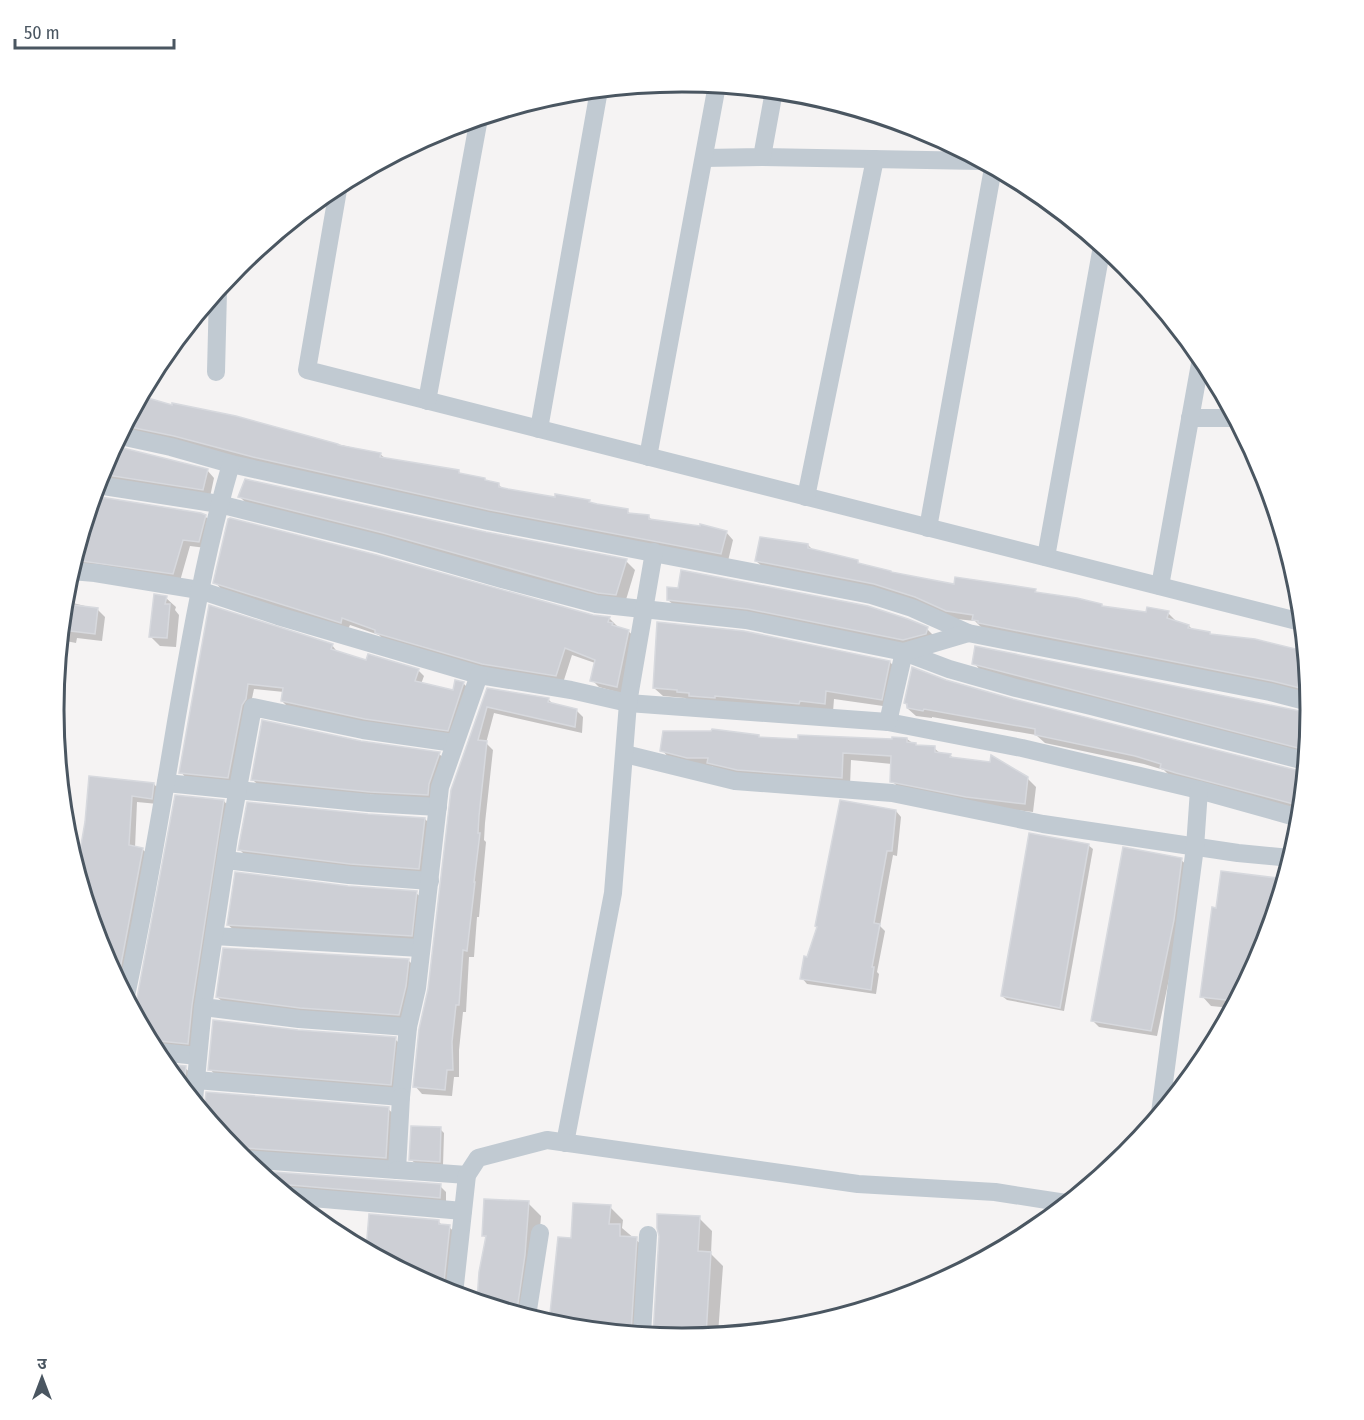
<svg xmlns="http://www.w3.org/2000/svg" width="1364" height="1420" font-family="'Fira Sans Condensed','Noto Sans Devanagari',sans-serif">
  <rect width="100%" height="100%" fill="#f5f3f3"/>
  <g fill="#0003">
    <path d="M140,398L380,454L386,459L459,472L462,475L484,479L488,482L499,485L504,490L556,499L589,501L592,504L627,511L631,514L648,516L653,521L726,532L733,540L728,561L499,517L121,435Z"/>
    <path d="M116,443L118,448L207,470L214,478L210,497L97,484L102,469Z"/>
    <path d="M94,497L205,516L212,523L206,548L190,546L180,581L71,570Z"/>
    <path d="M240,497L485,533L626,561L635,570L625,603L249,506Z"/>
    <path d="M808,545L814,551L857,562L861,565L955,586L1035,590L1038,594L1103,607L1147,613H1168L1176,621L1189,626L1193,630L1212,636L1270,644L1304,653L1309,696L982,628L975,621L956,619L765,569L756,561Z"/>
    <path d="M215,582L609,618L617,626L616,628L628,631L636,638L624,694L599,687L592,680L595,663L572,655L563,683L490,671L384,640L379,635L350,625L348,629L222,590Z"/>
    <path d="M166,598L176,607L175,610L179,615L176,647L160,646L151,637Z"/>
    <path d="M668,600L927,629L933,635L911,646L675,606Z"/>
    <path d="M65,601L97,609L105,617L102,641L77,638L76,643L61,640Z"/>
    <path d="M210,607L332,645L338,653L367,662L418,670L424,676L421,684L454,691L456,682L464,684L470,690L454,736L372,724L288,707L282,701L284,692L254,689L234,783L186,778L181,772Z"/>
    <path d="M890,662L898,671L890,707L834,699L833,712L687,700L685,698L663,696L654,688Z"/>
    <path d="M974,663L1310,714L1306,755L982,672Z"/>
    <path d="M945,681L1013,700L1304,773L1300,811L1170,776L1164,770L1144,764L1045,743L1036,735L932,717V718L916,716L907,708L906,703Z"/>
    <path d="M488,689L548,699L554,705L576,710L583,717L582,733L494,713L486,743L493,750L485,823L484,840L486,842L479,917H477L474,957H469L466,1012H463L459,1050V1077H454L452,1096L422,1094L415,1086L421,1029Z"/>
    <path d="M758,736L761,739L893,741L907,739L918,747L934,748L941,754L950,755L954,759L1028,779L1036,787L1033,812L976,805L900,789L892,781V764L851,760L850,786L717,771L712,766H697L670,759L662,750Z"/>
    <path d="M361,743L439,754L445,759L433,800L258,785L253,780Z"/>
    <path d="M91,778L154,784L160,791L158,804L137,802L135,848L142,849L149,855L123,990L102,950L79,875Z"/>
    <path d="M224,801L230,808L194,1049L156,1051L132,1007L138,999Z"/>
    <path d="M896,811L901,817L897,856L893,855L880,926L885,931L877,972L879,974L876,994L807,984L802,978L808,958Z"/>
    <path d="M425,819L430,824L424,873L356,868L245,855L240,850Z"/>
    <path d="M1088,845L1093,849L1064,1011L1007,1000L1002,996Z"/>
    <path d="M1181,860L1188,866L1180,927L1157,1036L1099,1027L1093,1021Z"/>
    <path d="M1277,879L1282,885L1262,951L1231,1008L1211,1006L1202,996L1217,909Z"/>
    <path d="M348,888L416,893L422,898L417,941L234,930L228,925Z"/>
    <path d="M408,960L414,966L404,1020L307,1013L223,1002L217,997Z"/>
    <path d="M298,1032L395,1039L401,1045L397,1090L216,1076L210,1069Z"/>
    <path d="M165,1066L185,1068L192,1074L190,1095Z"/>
    <path d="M204,1108L388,1109L395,1115L392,1164L238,1154L201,1109Z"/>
    <path d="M440,1129L444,1133L443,1165L415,1163L410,1159Z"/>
    <path d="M261,1173L440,1186L446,1192V1203L288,1195Z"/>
    <path d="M528,1203L541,1216L537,1269L530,1317L479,1301L487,1239L483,1235Z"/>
    <path d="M610,1207L623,1220L622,1228L649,1251L644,1334L559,1326L573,1240Z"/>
    <path d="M699,1218L712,1231L711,1254L723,1266L718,1334L682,1338L655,1335L661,1235Z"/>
    <path d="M439,1222L443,1226L449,1227L462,1239L456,1295L441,1290Z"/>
  </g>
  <g fill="#cdcfd5" stroke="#d7d9de" stroke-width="1.5">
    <path d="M141,396L172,405V403L236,416L338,444V445L381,453L380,457L459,470V473L485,478V480L499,483V487L508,489L555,497V494L590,500L589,502L597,504L628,509V513L649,515V519L700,526V524L727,531L721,554L490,510L253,457L174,436L125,426Z"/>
    <path d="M115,446L208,469L203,490L100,474Z"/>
    <path d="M245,479L486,532L627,559L616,595L598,593L383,533L238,497Z"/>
    <path d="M94,496L201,513L206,515L199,542L183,540L173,574L74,560Z"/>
    <path d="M230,518L377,555L593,615L610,617L608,622L613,623L612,625L629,630L617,687L590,681L595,660L565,648L556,676L482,664L375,633V630L342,618L341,623L213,583L228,519Z"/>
    <path d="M760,537L808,544V548L858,560V563L891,571V572L954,584L955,577L1036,589L1035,592L1077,598L1102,604V606L1146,612L1147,607L1169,611L1167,618L1189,625L1188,628L1210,632V634L1255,639L1304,651L1308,690L1272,681L978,623V621L972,620L973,615L946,611L915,597L874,584L755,561Z"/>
    <path d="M681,570L868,606L908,619L928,627L926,634L903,640L748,609L667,600V587L678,588Z"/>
    <path d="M154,594L167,596L165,604H170L167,638L149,637Z"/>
    <path d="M65,604L98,608L95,634L62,630Z"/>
    <path d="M209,605L333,644L331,649L366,660L368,654L419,669L415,681L453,690L455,680L464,682L448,731L365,719L281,701L283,688L248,684L246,699L242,705L228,778L179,773Z"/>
    <path d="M657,622L744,631L890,661L882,700L826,691L825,704L800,701L799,704L715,696V698L689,696V693L677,692V690L653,688Z"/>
    <path d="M975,646L1310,713L1306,750L972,664Z"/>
    <path d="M912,667L946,680L1013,699L1304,772L1301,806L1176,773L1160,768L1161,764L1135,756L1035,735V729L924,709L923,711L907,708V704L904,703Z"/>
    <path d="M487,688L549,698L548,702L577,709L575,727L487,707L478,740L487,741L479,816L478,833H480L474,882H475L467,951L463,950L459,1005H456L452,1042L453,1070H447L445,1090L413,1087L419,1029L428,989L451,790Z"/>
    <path d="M262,720L361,741L440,752L429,784L428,795L370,792L251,780Z"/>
    <path d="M712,729L759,735V737L798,739V735L892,739V737L907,738V742L916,743V745L935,746V752L951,754L950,757L990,762L991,755L1028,777L1025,804L966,797L890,782L891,756L843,753L842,778L737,770L707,763L708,758H687L660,751L663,731H711Z"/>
    <path d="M89,776L154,783L152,799L132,796L129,845L143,848L118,980L102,950L77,868L85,822Z"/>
    <path d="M175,795L224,800L192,1005L188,1044L159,1041L151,1043L131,1006L137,998Z"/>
    <path d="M840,800L896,810L892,851H887L874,923L880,924L872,967H874L871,990L800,979L804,956L807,957L817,927L815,926Z"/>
    <path d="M247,802L368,814L425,818L419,869L350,864L238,850Z"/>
    <path d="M1029,833L1089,844L1060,1008L1001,996Z"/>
    <path d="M1123,847L1182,858L1174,920L1151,1031L1091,1021Z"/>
    <path d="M1221,871L1277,878L1274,899L1278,900L1262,951L1235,1001L1200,997L1212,907L1216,908Z"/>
    <path d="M235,872L348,886L417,891L412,936L227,925Z"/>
    <path d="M223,948L409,959L406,986L399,1015L300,1008L216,997Z"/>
    <path d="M213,1020L298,1030L396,1037L391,1085L208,1070Z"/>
    <path d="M165,1064L186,1066L184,1088L164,1064Z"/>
    <path d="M206,1092L389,1107L386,1158L245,1148L236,1152L201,1109L205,1102Z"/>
    <path d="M411,1126L441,1127L440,1162L409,1160Z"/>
    <path d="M259,1171L441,1184L440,1198L290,1185L280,1189Z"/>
    <path d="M484,1199L529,1201L525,1255L517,1310L504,1309L477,1301L479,1272L486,1236H482Z"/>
    <path d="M573,1203L611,1205L609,1224H620V1236L637,1237L631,1333L559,1326L549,1323L558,1237L571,1238Z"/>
    <path d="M369,1214L439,1220V1224L450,1225L443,1291L366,1250Z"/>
    <path d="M657,1214L700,1216L698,1251L711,1252L706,1336L682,1338L653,1335L659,1236L657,1228Z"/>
  </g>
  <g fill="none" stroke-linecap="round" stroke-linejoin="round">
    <g stroke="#c1cad2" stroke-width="18">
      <path d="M762,157L981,161"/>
      <path d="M704,158L762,157L774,91"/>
      <path d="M339,184L307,370L1301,622"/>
      <path d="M216,372L218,291"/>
      <path d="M427,401L479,118"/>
      <path d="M1190,418H1235"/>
      <path d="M539,429L599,90"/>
      <path d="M120,436L171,447L231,464L488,521L871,595L912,608L968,633L1270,692L1309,702"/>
      <path d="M648,457L717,85"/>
      <path d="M97,485L219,504L380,544L502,579L596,604L746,620L904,652L949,669L1016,688L1091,706L1305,761"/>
      <path d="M806,497L875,159"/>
      <path d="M928,528L993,168"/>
      <path d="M1046,557L1102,246"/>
      <path d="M71,571L95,573L199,590L278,616L479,675L571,690L628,703L888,722L1022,748L1199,790L1299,818"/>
      <path d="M1160,586L1201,358"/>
      <path d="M888,722L904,652L968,633"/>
      <path d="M625,754L735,781L892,793L1043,824L1238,853L1290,858"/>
      <path d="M166,783L369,803L438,807"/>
      <path d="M226,860L349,875L430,881"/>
      <path d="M214,936L420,948"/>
      <path d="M126,996C145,905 161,813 176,722C191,635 206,549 231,464"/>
      <path d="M408,1027L299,1019L203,1007L229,837L253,707L363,730L454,743"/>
      <path d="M158,1055V1052L198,1056"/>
      <path d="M196,1080L401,1097L408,1027L417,988L440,787L479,675"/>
      <path d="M194,1100L203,1007"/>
      <path d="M1160,1113L1195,847L1199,790"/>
      <path d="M565,1143L613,893L628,703L654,552"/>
      <path d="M244,1159L397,1170L401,1097"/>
      <path d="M397,1170L467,1175"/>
      <path d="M289,1196L463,1211"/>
      <path d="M454,1294L467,1175L478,1158L547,1140L858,1184L995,1192L1066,1203"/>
      <path d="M527,1316L540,1233"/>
      <path d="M642,1334L648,1235"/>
    </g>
  </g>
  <path d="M0 0H1364V1420H0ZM64 710a618 618 0 1 1 1236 0a618 618 0 1 1-1236 0Z" fill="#fff" fill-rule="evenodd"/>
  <path fill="none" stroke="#4a5661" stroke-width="3" d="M64 710a618 618 0 1 1 1236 0a618 618 0 1 1-1236 0Z"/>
  <g transform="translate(42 1378)" stroke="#ffffff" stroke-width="4.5" paint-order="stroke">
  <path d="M0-4.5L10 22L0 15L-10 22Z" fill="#4a5661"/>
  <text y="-9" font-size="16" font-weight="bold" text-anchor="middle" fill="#4a5661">उ</text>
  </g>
  <path d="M15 39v9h159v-9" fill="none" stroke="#4a5661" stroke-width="3"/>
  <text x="24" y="39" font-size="18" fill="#4a5661" stroke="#ffffff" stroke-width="4.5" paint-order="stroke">50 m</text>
</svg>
